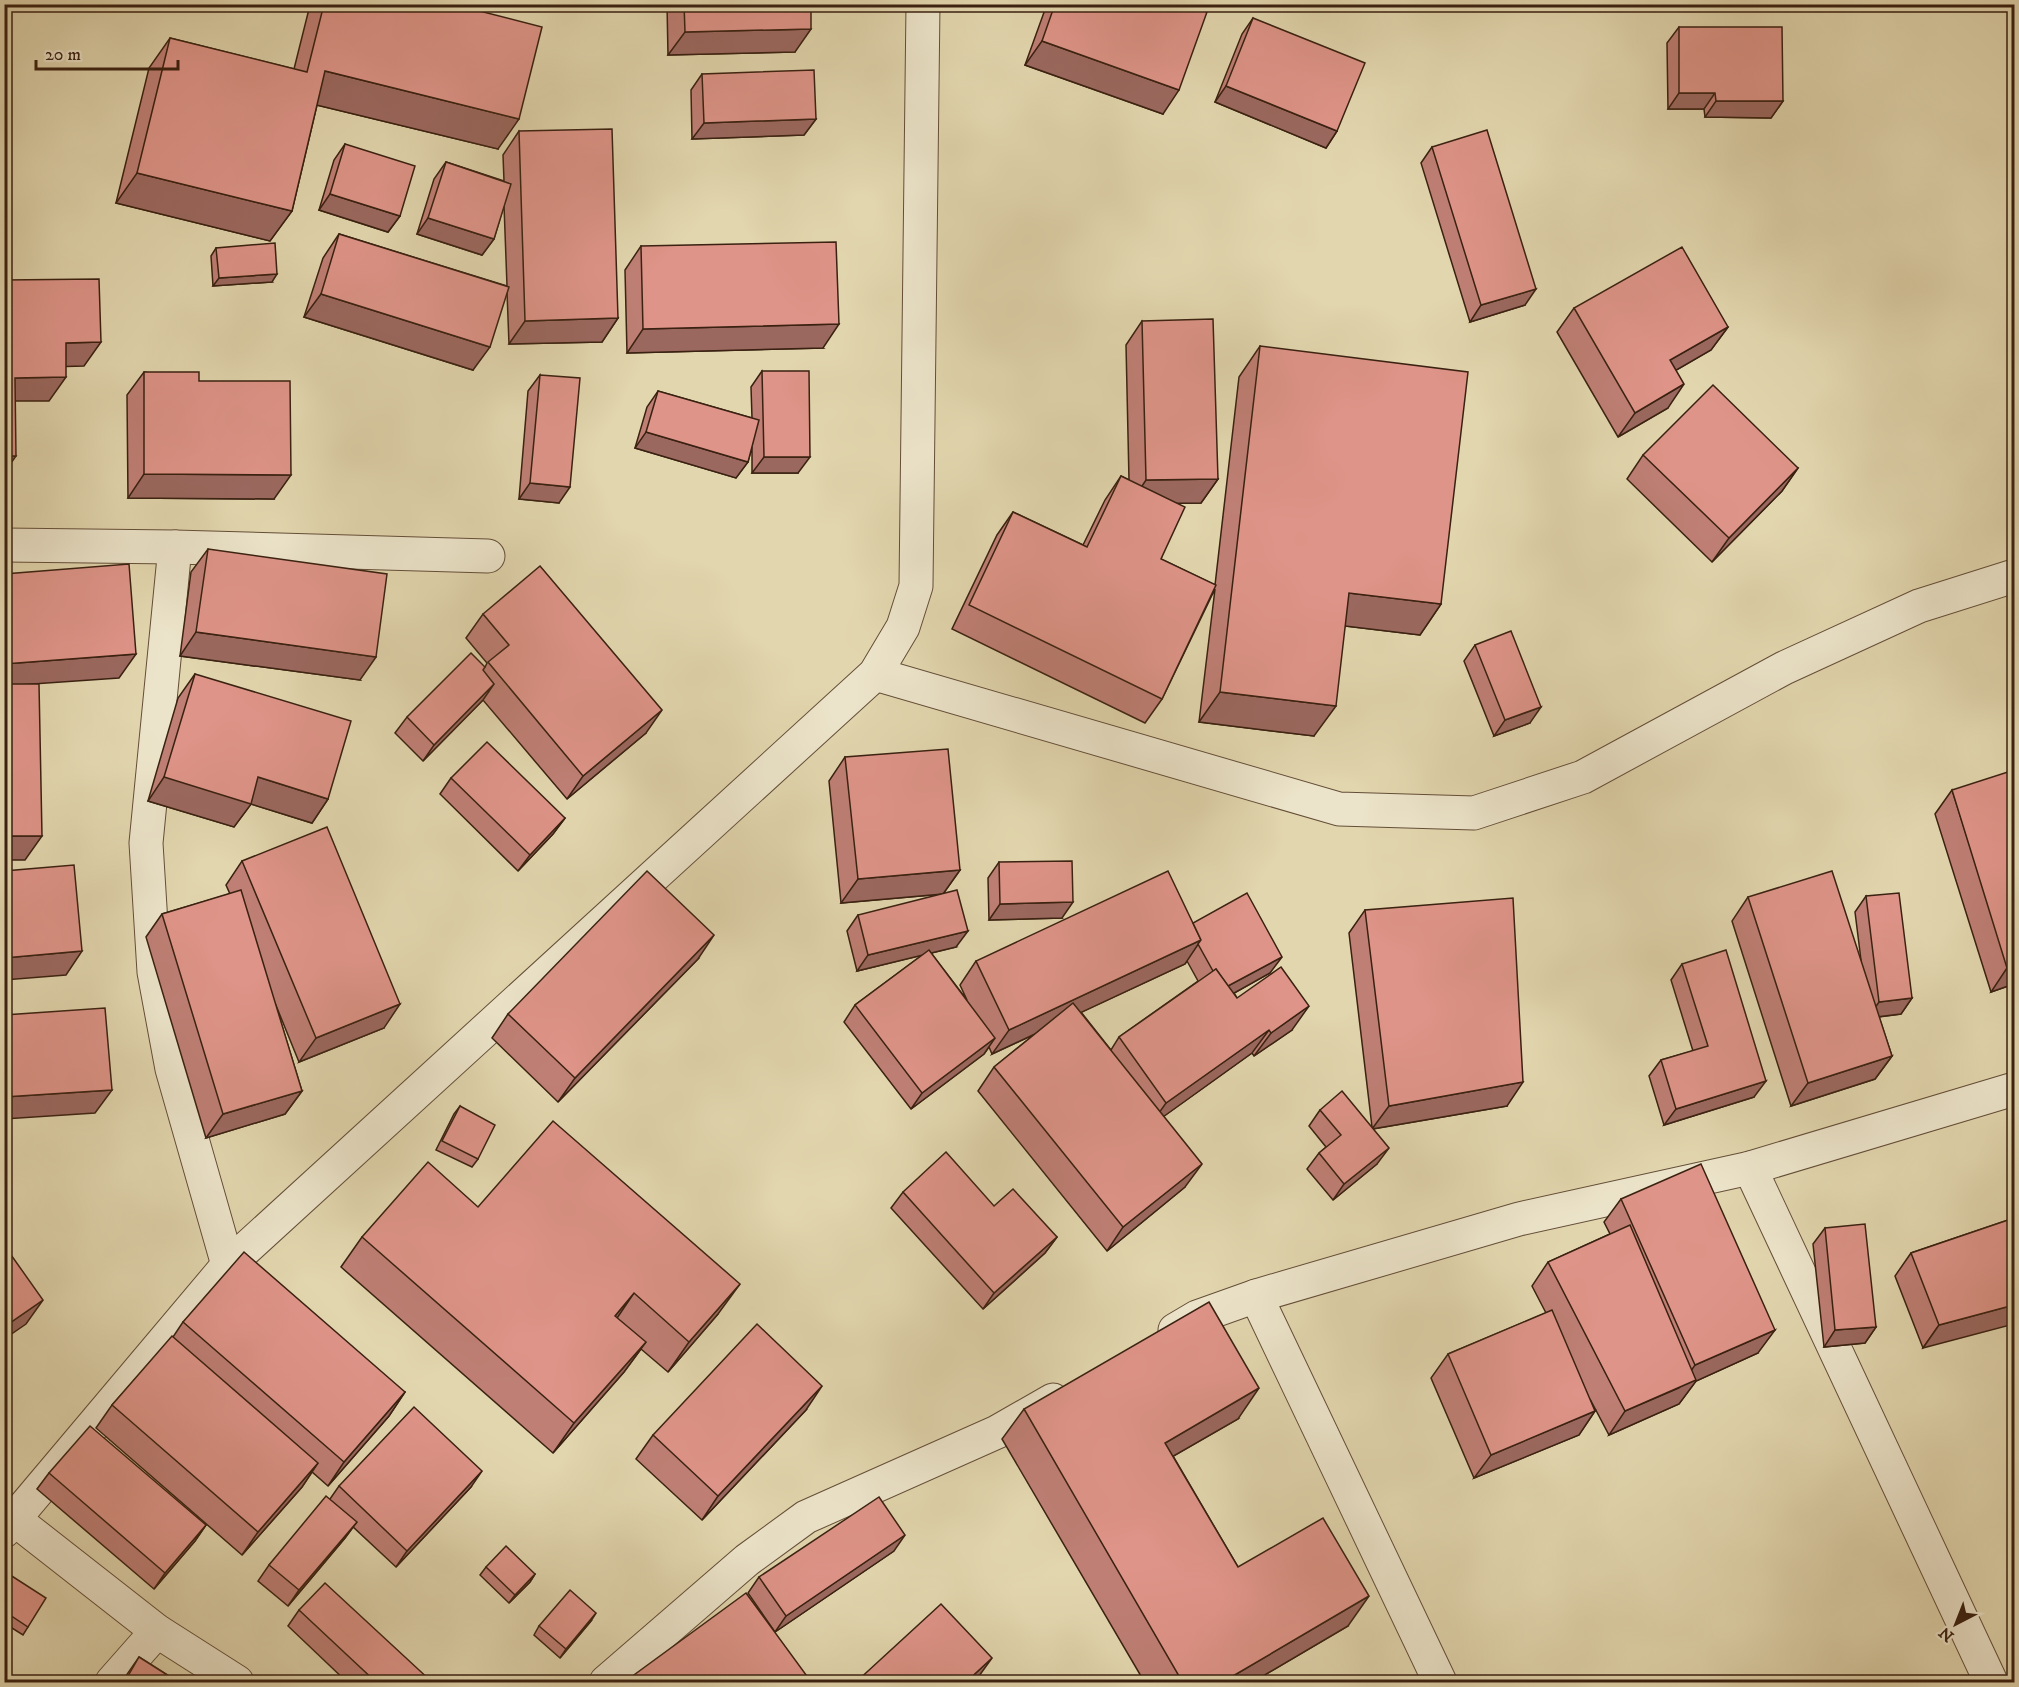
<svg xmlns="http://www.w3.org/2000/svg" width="2019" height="1687" font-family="'IM FELL DW Pica',serif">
  <rect width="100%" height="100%" fill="#e2d6ae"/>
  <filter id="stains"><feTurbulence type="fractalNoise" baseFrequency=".00333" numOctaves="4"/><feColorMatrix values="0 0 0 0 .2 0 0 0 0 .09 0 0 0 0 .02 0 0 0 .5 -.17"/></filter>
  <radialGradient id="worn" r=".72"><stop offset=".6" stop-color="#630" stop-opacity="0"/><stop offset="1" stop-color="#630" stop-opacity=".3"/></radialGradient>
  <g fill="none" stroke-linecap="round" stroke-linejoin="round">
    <g stroke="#644e38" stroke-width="35">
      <g id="minor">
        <path d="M4,545L175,547L488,556"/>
        <path d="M175,547L146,843L154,972L172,1069L228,1265"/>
        <path d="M875,674L1339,809L1474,813L1583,777L1784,668L1919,606L2014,576"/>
        <path d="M1750,1168L1991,1682"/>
        <path d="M1256,1296L1440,1682"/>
        <path d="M1175,1330L1197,1317L1256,1296L1519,1219L1750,1168L2014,1089"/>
        <path d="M4,1517L14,1519L157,1631L237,1682"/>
        <path d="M4,1531L228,1265L875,674L903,627L916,586L923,4"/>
        <path d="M112,1682L157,1631"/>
        <path d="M606,1682L747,1560L806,1517L997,1432L1053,1400"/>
      </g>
    </g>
    <use href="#minor" stroke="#ece4ca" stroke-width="33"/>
  </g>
  <g fill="#bf7f75" stroke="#3a2111" stroke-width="1.5" fill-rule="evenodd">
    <path d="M306,4H452L498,149L317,105L292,211L270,241L116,203L149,68L170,38L294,69L309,9L306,8Z"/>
    <path d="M667,4H811L795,52L668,55Z"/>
    <path d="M1047,4H1186L1163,114L1025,65Z"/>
    <path d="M1253,18L1337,131L1326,148L1215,102L1242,34Z"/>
    <path d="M1679,27L1783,101L1771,118L1705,117L1704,109H1668L1667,43Z"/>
    <path d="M2014,44V66L2009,51Z"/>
    <path d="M702,74L816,119L804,135L692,139L691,90Z"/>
    <path d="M519,131L618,318L602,342L509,344L507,292L473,370L304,317L323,258L339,234L507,286L504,205L494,239L482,255L417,234L434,179L446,162L504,181L503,155Z"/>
    <path d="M345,144L400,216L388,232L319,210L334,160Z"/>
    <path d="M1432,147L1525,305L1470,322L1421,163Z"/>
    <path d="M641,246L823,348L627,353L625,270Z"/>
    <path d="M216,248L272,282L213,286L211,256Z"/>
    <path d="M1574,308L1728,327L1711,350L1676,370L1668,408L1618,437L1557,332Z"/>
    <path d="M1142,321L1218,479L1201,503H1177L1161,559L1215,585L1239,377L1260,346L1441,604L1420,635L1345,626L1314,736L1199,722L1215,589L1162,699L1145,723L952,629L997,535L1013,512L1083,545L1105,500L1121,476L1129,480L1126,345Z"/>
    <path d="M762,371L798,473H752V447L748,462L736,478L635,448L647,407L658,391L752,418L751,387Z"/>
    <path d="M144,372L199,381L274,499L128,498L127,395Z"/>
    <path d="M540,375L559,503L519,499L528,391Z"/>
    <path d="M1643,455L1798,468L1782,491L1712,562L1627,479Z"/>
    <path d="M208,549L360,680L180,656L191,572Z"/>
    <path d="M483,614L646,733L567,799L483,700L423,761L395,733L407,717L485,667L487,663L466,638Z"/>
    <path d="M1475,645L1530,723L1494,736L1464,661Z"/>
    <path d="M195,674L328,799L312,823L251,804L234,827L148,801L178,698Z"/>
    <path d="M845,757L960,870L943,894L841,903L829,781Z"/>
    <path d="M451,778L565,818L553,834L518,871L440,794Z"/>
    <path d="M1952,790L2014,984L1991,992L1935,814Z"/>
    <path d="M242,861L384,1028L299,1062L275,1003L302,1091L285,1114L206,1138L146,937L162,914L230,894L226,885Z"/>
    <path d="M999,862L1062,918L989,920L988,878Z"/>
    <path d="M1866,896L1912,998L1901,1014L1879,1017L1892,1056L1875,1079L1791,1106L1732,921L1748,897L1861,960L1855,912Z"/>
    <path d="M1365,910L1507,1106L1373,1129L1377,1164L1333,1200L1307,1169L1319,1153L1326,1147L1309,1126L1320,1110L1372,1127L1349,933Z"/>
    <path d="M858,915L956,947L931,953L967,1000L960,985L976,961L1193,923L1270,973L1234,993L1237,998L1292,1030L1254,1056L1252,1053L1164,1116L1185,1187L1107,1251L978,1091L994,1067L1035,1034L992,1054L989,1047L984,1054L911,1109L844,1022L855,1005L922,955L857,971L847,931ZM1187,961L1198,981L1119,1037L1111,1050L1081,1012L1185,964Z"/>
    <path d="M698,959L558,1102L492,1038L508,1014Z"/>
    <path d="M1682,964L1754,1097L1664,1125L1649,1076L1661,1060L1693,1051L1671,980Z"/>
    <path d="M460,1106L478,1159L472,1167L436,1150L454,1114Z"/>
    <path d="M903,1192L994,1206L1057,1237L1045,1253L983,1309L891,1208Z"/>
    <path d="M1621,1199L1758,1353L1696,1381L1679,1404L1609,1435L1590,1399L1595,1411L1579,1435L1474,1478L1431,1378L1448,1354L1546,1313L1532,1286L1548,1262L1610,1234L1604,1222Z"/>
    <path d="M478,1207L718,1314L668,1372L641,1349L624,1372L553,1453L341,1267L362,1237Z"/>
    <path d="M2014,1218L1923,1348L1895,1276L1911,1253Z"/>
    <path d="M1825,1228L1876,1327L1865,1343L1824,1347L1813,1244Z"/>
    <path d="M183,1322L405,1392L389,1416L328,1486L312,1472L302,1487L242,1555L96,1428L112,1405L173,1337Z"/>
    <path d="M1024,1409L1238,1419L1173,1456L1238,1567L1348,1626L1251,1683H1145L1002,1439Z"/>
    <path d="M806,1410L702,1520L636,1459L653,1435Z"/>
    <path d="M49,1473L206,1525L195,1541L154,1589L37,1489Z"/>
    <path d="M339,1486L471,1487L396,1567L353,1527L345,1538L288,1606L258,1581L269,1565L330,1499Z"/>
    <path d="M894,1551L775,1632L748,1593L759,1577Z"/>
    <path d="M486,1567L535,1574L530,1582L509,1603L480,1575Z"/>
    <path d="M4,1571L28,1627L23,1635L4,1623Z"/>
    <path d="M299,1610L432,1683H348L288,1626Z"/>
    <path d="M591,1621L560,1658L534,1635L539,1626Z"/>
    <path d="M139,1657L180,1683H121Z"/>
  </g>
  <g fill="#9b685f" stroke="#3a2111" stroke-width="1.5">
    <path d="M308,4H312L309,9L306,8Z"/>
    <path d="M811,29L795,52L668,55L685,32Z"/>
    <path d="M1042,41L1179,90L1163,114L1025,65Z"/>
    <path d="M325,71L519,119L498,149L304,102Z"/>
    <path d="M1226,86L1337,131L1326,148L1215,102Z"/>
    <path d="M1679,93H1715L1704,109H1668Z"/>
    <path d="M1716,101H1783L1771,118L1705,117Z"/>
    <path d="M816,119L804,135L692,139L704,123Z"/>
    <path d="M137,173L292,211L270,241L116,203Z"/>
    <path d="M330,194L400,216L388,232L319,210Z"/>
    <path d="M428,218L494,239L482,255L417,234Z"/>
    <path d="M277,274L272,282L213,286L219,278Z"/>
    <path d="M1536,289L1525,305L1470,322L1481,305Z"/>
    <path d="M321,294L490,347L473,370L304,317Z"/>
    <path d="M618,318L602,342L509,344L525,321Z"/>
    <path d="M839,324L823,348L627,353L643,329Z"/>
    <path d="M1728,327L1711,350L1654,383L1670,360Z"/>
    <path d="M101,342L84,366L49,367L66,343Z"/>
    <path d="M66,377L49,401H4L15,378Z"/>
    <path d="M1684,384L1668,408L1618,437L1635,413Z"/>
    <path d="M646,432L748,462L736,478L635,448Z"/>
    <path d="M4,456H16L4,473Z"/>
    <path d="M764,457H810L798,473H752Z"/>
    <path d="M1798,468L1782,491L1712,562L1729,538Z"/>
    <path d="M144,474L291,475L274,499L128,498Z"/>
    <path d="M1218,479L1201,503L1130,504L1146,480Z"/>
    <path d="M530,483L570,487L559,503L519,499Z"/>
    <path d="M1349,593L1441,604L1420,635L1328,624Z"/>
    <path d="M196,632L376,657L360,680L180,656Z"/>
    <path d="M136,654L119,678L4,686V664Z"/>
    <path d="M494,684L483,700L423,761L434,745Z"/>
    <path d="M1220,692L1336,706L1314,736L1199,722Z"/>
    <path d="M1541,707L1530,723L1494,736L1505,720Z"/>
    <path d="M662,710L646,733L567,799L583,776Z"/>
    <path d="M164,777H258L328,799L312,823L251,804L234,827L148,801Z"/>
    <path d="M565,818L553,834L518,871L530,855Z"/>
    <path d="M4,836H42L25,860H4Z"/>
    <path d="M960,870L943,894L841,903L858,879Z"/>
    <path d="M1073,902L1062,918L989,920L1000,904Z"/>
    <path d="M968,931L956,947L857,971L868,955Z"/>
    <path d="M714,935L698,959L558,1102L575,1078Z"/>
    <path d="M1201,940L1185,964L992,1054L1009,1030Z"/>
    <path d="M82,951L66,975L4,980V958Z"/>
    <path d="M1282,957L1270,973L1211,1006L1222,989Z"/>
    <path d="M2014,966V984L1991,992L2007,968Z"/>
    <path d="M1912,998L1901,1014L1868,1018L1879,1002Z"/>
    <path d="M400,1004L384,1028L299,1062L316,1038Z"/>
    <path d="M1309,1006L1292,1030L1254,1056L1271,1033Z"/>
    <path d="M1269,1030L1252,1053L1149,1127L1166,1103Z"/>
    <path d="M995,1038L984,1054L911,1109L922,1093Z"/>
    <path d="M1892,1056L1875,1079L1791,1106L1808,1083Z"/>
    <path d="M1766,1081L1754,1097L1664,1125L1676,1109Z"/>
    <path d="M1523,1082L1507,1106L1372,1129L1389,1106Z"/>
    <path d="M112,1090L95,1113L4,1119V1097Z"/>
    <path d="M302,1091L285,1114L206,1138L223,1114Z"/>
    <path d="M1389,1148L1377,1164L1333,1200L1344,1184Z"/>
    <path d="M1202,1164L1185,1187L1107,1251L1123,1227Z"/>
    <path d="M1057,1237L1045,1253L983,1309L994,1293Z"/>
    <path d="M740,1284L718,1314L668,1372L689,1342Z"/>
    <path d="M634,1293L613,1324L615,1316Z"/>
    <path d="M43,1300L26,1324L4,1339V1327Z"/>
    <path d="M2014,1305V1324L1923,1348L1939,1325Z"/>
    <path d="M1876,1327L1865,1343L1824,1347L1835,1330Z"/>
    <path d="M1775,1330L1758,1353L1696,1381L1679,1404L1609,1435L1625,1411L1679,1388L1695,1365Z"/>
    <path d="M646,1342L624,1372L553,1453L574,1423Z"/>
    <path d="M822,1386L806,1410L702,1520L718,1496Z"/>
    <path d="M1259,1388L1238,1419L1144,1473L1165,1443Z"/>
    <path d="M405,1392L389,1416L328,1486L344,1462Z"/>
    <path d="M1595,1411L1579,1435L1474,1478L1491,1455Z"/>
    <path d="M318,1463L302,1487L242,1555L258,1532Z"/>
    <path d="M482,1471L471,1487L396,1567L407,1551Z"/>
    <path d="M357,1522L345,1538L288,1606L299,1590Z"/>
    <path d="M206,1525L195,1541L154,1589L165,1573Z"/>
    <path d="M905,1535L894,1551L775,1632L786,1616Z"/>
    <path d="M535,1574L530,1582L509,1603L515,1595Z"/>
    <path d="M1369,1596L1348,1626L1251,1683H1221Z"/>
    <path d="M596,1613L591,1621L560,1658L566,1649Z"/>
    <path d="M992,1658L974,1683H965Z"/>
  </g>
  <g fill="#de9488" stroke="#3a2111" stroke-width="1.5">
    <path d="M324,4H452L542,27L519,119L325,71L292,211L137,173L170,38L307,72Z"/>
    <path d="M684,4H811V29L685,32Z"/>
    <path d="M1055,4H1186L1207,12L1179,90L1042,41Z"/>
    <path d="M1253,18L1365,63L1337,131L1226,86Z"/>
    <path d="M1679,27H1782L1783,101H1716L1715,93H1679Z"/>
    <path d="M814,70L816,119L704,123L702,74Z"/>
    <path d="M612,129L618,318L525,321L519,131Z"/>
    <path d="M1487,130L1536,289L1481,305L1432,147Z"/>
    <path d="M345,144L415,166L400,216L330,194Z"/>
    <path d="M446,162L511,184L494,239L428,218Z"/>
    <path d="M339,234L509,287L490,347L321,294Z"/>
    <path d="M836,242L839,324L643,329L641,246Z"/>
    <path d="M275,243L277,274L219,278L216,248Z"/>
    <path d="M1682,247L1728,327L1670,360L1684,384L1635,413L1574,308Z"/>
    <path d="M99,279L101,342L66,343V377L15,378L16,456H4V280Z"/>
    <path d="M1213,319L1218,479L1146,480L1142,321Z"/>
    <path d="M1260,346L1468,372L1441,604L1349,593L1336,706L1220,692Z"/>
    <path d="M762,371H809L810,457H764Z"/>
    <path d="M144,372H199V381H290L291,475L144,474Z"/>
    <path d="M540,375L580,378L570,487L530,483Z"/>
    <path d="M1713,385L1798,468L1729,538L1643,455Z"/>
    <path d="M658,391L759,420L748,462L646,432Z"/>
    <path d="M1121,476L1185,507L1161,559L1216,585L1162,699L969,605L1013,512L1087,547Z"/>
    <path d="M208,549L387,574L376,657L196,632Z"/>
    <path d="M129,564L136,654L4,664V574Z"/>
    <path d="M540,566L662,710L583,776L488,662L509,645L483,614Z"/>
    <path d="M1511,631L1541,707L1505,720L1475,645Z"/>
    <path d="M471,653L485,667L483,670L494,684L434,745L407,717Z"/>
    <path d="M195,674L351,721L328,799L258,777L251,804L164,777Z"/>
    <path d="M4,684H39L42,836H4Z"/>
    <path d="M487,742L565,818L530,855L451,778Z"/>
    <path d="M948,749L960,870L858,879L845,757Z"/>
    <path d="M2014,770V966L2007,968L1952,790Z"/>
    <path d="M327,827L400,1004L316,1038L242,861Z"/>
    <path d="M1072,861L1073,902L1000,904L999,862Z"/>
    <path d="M74,865L82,951L4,958V871Z"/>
    <path d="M647,871L714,935L575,1078L508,1014Z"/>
    <path d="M1168,871L1201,940L1009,1030L976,961Z"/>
    <path d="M1832,871L1892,1056L1808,1083L1748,897Z"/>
    <path d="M241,890L302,1091L223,1114L162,914Z"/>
    <path d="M957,890L968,931L868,955L858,915Z"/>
    <path d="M1247,893L1282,957L1228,986L1216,969L1213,971L1198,944L1201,940L1193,923Z"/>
    <path d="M1899,893L1912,998L1879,1002L1866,896Z"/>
    <path d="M1513,898L1523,1082L1389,1106L1365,910Z"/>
    <path d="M929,950L995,1038L922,1093L855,1005Z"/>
    <path d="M1726,950L1766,1081L1676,1109L1661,1060L1708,1046L1682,964Z"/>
    <path d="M1281,967L1309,1006L1271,1033L1269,1030L1166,1103L1119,1037L1216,969L1237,998Z"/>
    <path d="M1073,1003L1202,1164L1123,1227L994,1067Z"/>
    <path d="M105,1008L112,1090L4,1097V1015Z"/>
    <path d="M1342,1091L1389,1148L1344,1184L1319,1153L1341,1135L1320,1110Z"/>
    <path d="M460,1106L495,1125L478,1159L442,1141Z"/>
    <path d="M553,1121L740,1284L689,1342L634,1293L615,1316L646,1342L574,1423L362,1237L428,1162L478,1207Z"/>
    <path d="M946,1152L994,1206L1013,1189L1057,1237L994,1293L903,1192Z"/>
    <path d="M1701,1164L1775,1330L1695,1365L1621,1199Z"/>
    <path d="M2014,1218V1305L1939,1325L1911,1253Z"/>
    <path d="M1865,1224L1876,1327L1835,1330L1825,1228Z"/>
    <path d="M1630,1225L1696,1380L1625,1411L1548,1262Z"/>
    <path d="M4,1245L43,1300L4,1327Z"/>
    <path d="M244,1252L405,1392L344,1462L183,1322Z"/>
    <path d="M1209,1302L1259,1388L1165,1443L1238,1567L1323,1518L1369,1596L1221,1683H1183L1024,1409Z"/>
    <path d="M1552,1310L1595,1411L1491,1455L1448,1354Z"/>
    <path d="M757,1324L822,1386L718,1496L653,1435Z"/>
    <path d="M172,1336L318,1463L258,1532L112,1405Z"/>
    <path d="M414,1407L482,1471L407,1551L339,1486Z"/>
    <path d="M90,1426L206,1525L165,1573L49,1473Z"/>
    <path d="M326,1496L357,1522L299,1590L269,1565Z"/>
    <path d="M879,1497L905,1535L786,1616L759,1577Z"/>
    <path d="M506,1546L535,1574L515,1595L486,1567Z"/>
    <path d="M4,1571L46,1598L28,1627L4,1611Z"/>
    <path d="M325,1583L432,1682V1683H377L299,1610Z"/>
    <path d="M570,1590L596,1613L566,1649L539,1626Z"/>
    <path d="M746,1593L812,1683H623Z"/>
    <path d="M941,1604L992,1658L965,1683H855Z"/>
    <path d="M139,1657L180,1683H124Z"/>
  </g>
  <rect width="2019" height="1687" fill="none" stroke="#e2d6ae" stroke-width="24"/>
  <rect x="6" y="6" width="2007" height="1675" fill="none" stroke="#3a2111" stroke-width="3"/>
  <rect x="12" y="12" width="1995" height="1663" fill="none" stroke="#3a2111" stroke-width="1.5"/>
  <g transform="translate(1956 1624) rotate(222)" stroke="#ece4ca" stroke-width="4.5" paint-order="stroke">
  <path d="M0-4.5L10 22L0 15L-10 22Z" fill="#3a2111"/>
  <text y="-9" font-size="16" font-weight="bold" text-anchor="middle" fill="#3a2111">N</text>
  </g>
  <path d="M36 60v9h142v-9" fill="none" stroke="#3a2111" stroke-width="3"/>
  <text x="45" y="60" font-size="18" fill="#3a2111" stroke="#ece4ca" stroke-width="4.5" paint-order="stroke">20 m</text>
  <rect width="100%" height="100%" filter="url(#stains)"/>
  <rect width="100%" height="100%" fill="url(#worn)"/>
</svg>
